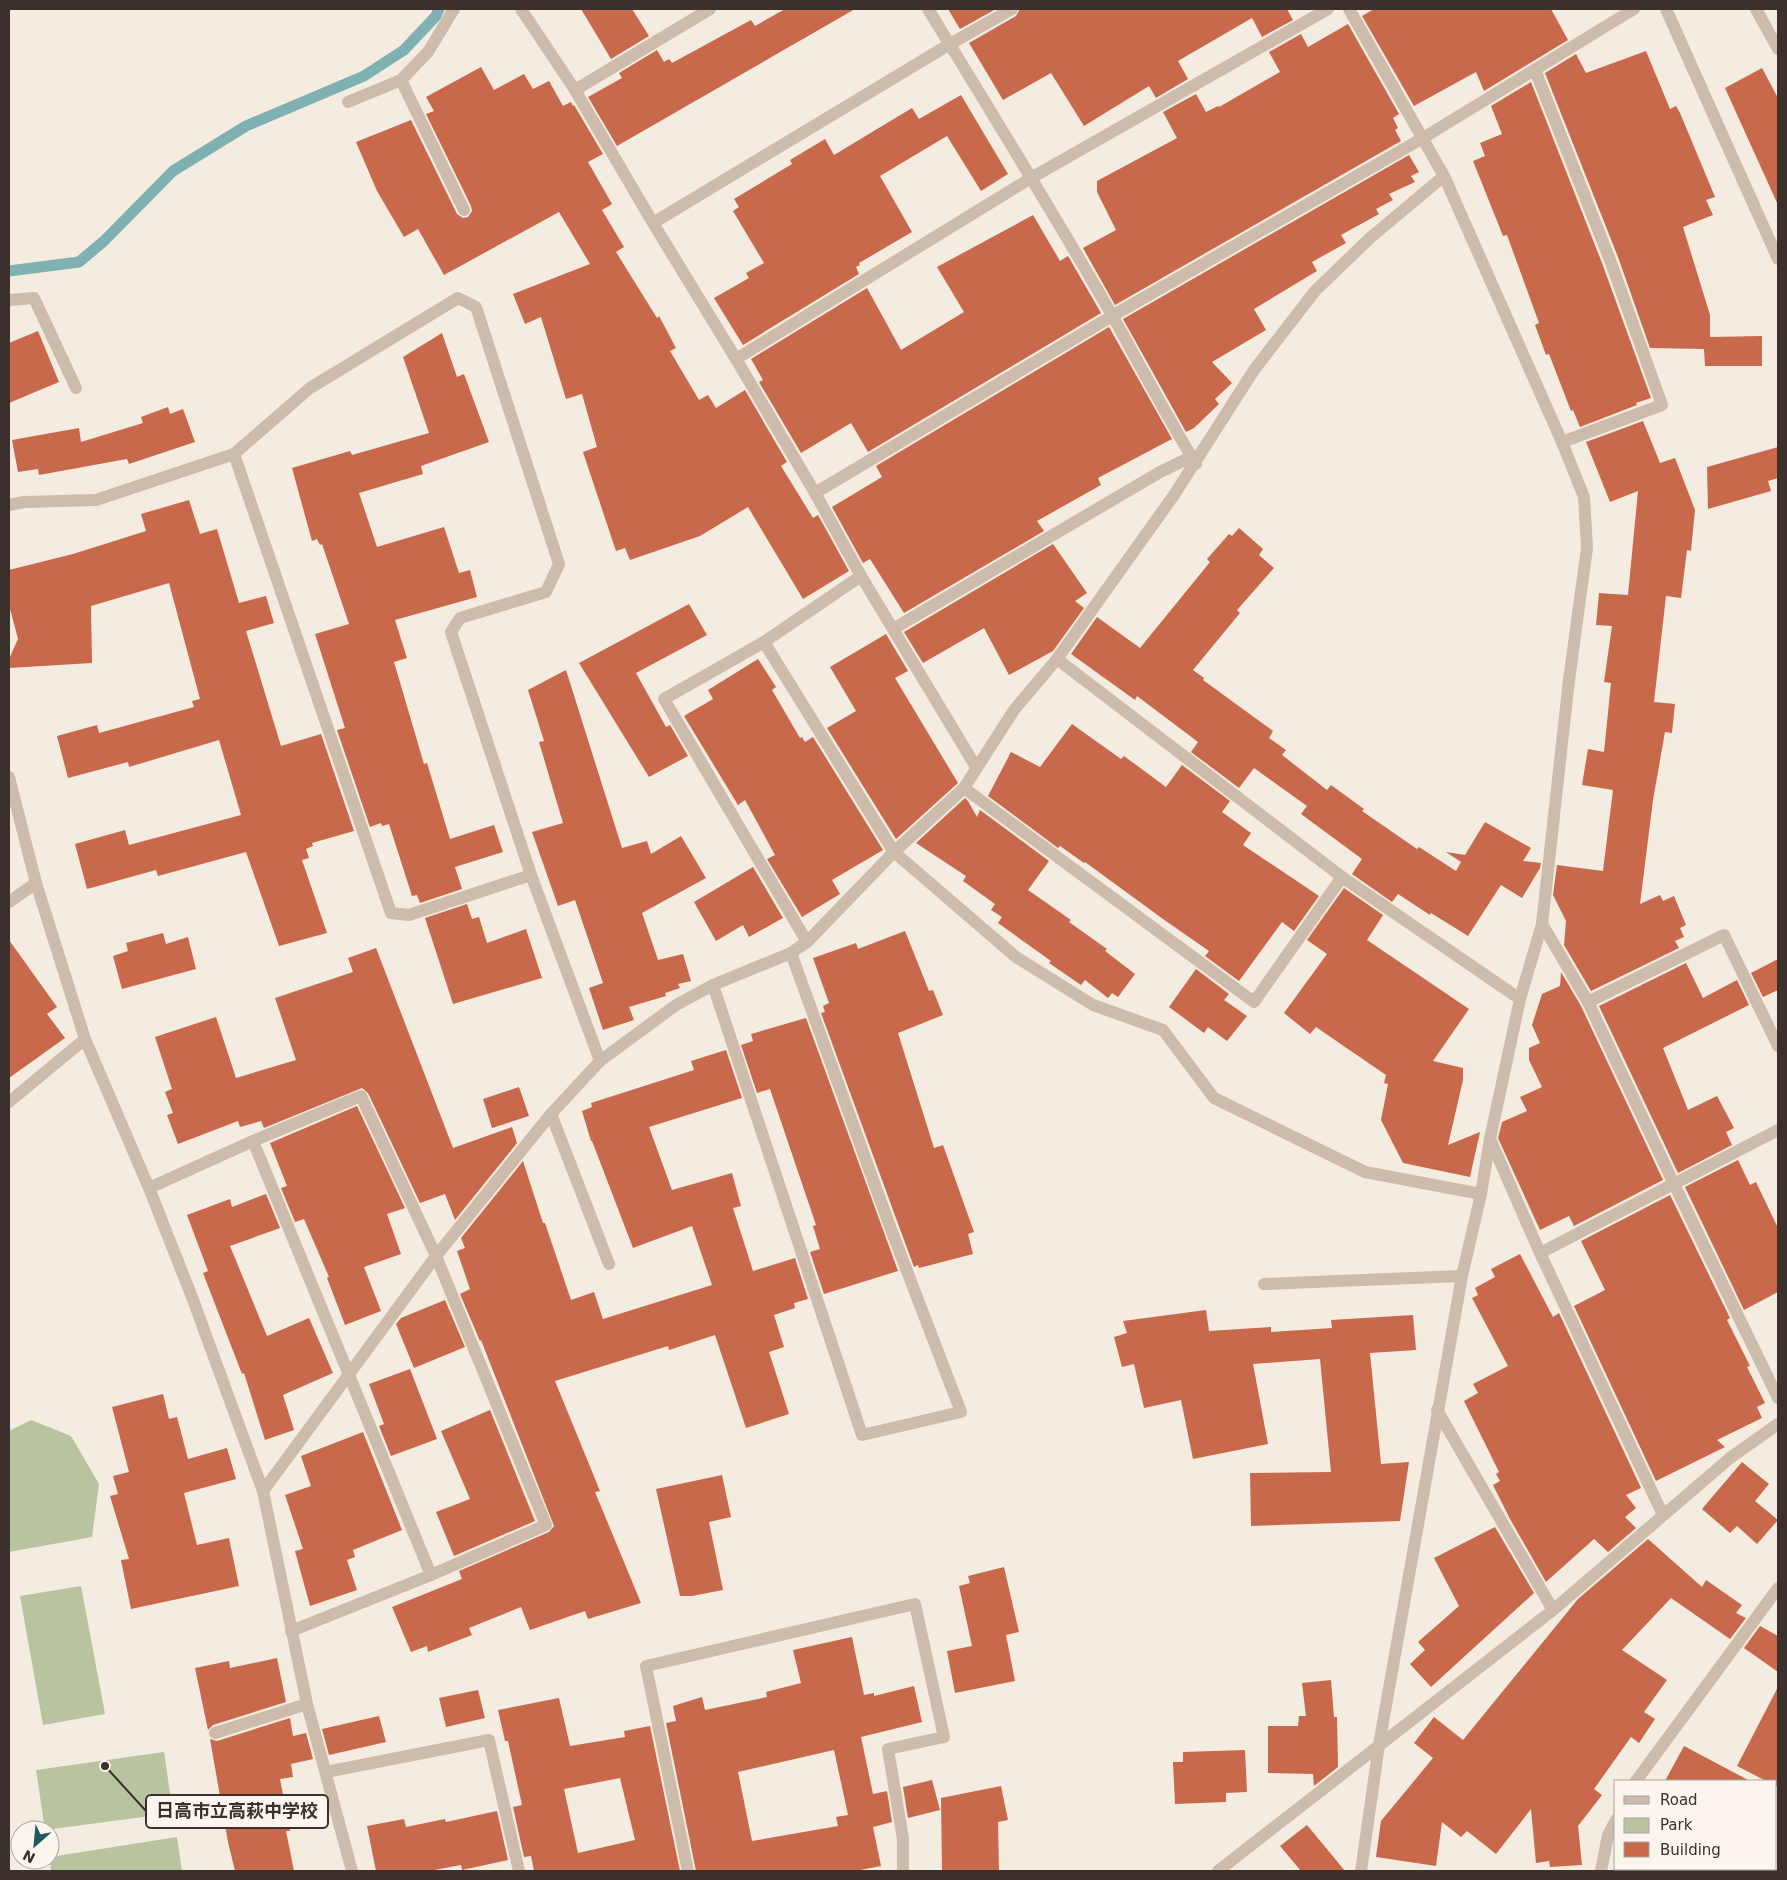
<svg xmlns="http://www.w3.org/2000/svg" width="1787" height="1880" font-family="'DejaVu Sans','Noto Sans JP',sans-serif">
  <rect width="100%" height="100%" fill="#f4ebe1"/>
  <g fill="#b8c4a0">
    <path d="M31,1420L71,1436L99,1484L92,1537L9,1552V1431Z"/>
    <path d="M81,1586L105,1714L43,1725L20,1596Z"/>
    <path d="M164,1752L173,1813L45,1830L36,1770Z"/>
    <path d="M177,1837L182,1871H51L50,1857Z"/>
  </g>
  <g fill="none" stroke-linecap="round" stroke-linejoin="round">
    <path stroke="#7fb0b2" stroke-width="11" d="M9,271L79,262L104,241L173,171L246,126L364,76L404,50L436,16L439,9"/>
  </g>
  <g fill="#c8694b" fill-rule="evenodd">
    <path d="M581,9H632L649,36L611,59Z"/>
    <path d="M785,9H855L617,146L588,97L622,78L619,73L657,50L664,62L669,59L672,63L751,20L755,26Z"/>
    <path d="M948,9H996L960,29Z"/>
    <path d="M1020,9H1287L1293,20L1262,37L1252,18L1178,61L1188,79L1156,98L1149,86L1084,126L1051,73L1003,100L969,43L1016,16Z"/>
    <path d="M1374,9H1551L1568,40L1484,91L1476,72L1414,106L1362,16Z"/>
    <path d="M1348,24L1399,114L1393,118L1398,128L1395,130L1401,141L1115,305L1083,248L1116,230L1097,192V181L1177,138L1163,112L1196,94L1206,112L1218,106L1219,107L1280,72L1269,52L1301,34L1308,47Z"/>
    <path d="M1646,51L1670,109L1676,106L1680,113L1715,197L1706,200L1713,215L1683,227L1710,315V337L1762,336V366H1705L1704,349L1650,348L1618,257L1545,73L1576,54L1586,73Z"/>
    <path d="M481,67L494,90L524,74L533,89L549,81L563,106L571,102L573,106L574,105L603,154L588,162L612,204L602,210L624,247L616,252L657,318L659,316L676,348L670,351L699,400L708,395L716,408L745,390L787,462L781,466L813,518L818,515L849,571L803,599L748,507L700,536L630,560L625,548L616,551L583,452L597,447L582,394L566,399L541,317L525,324L513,294L590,264L559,212L444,275L418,229L404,237L377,191L356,142L411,120L457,214L463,218L468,217L472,211L471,206L426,114L434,111L426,97Z"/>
    <path d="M1762,68L1778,98V205L1725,88Z"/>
    <path d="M1531,82L1602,263L1651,398L1636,403L1637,405L1580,427L1573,410L1571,411L1549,354L1546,355L1535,325L1539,323L1507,235L1503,236L1473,161L1485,156L1480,143L1502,134L1491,106Z"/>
    <path d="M961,95L1008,174L981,191L947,136L880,176L912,232L859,263L860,265L856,267L859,274L743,345L714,298L749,278L746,273L764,263L733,211L739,207L734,199L792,164L790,160L825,139L834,155L912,108L919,119Z"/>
    <path d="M1409,155L1419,172L1411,176L1415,182L1389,194L1393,200L1376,209L1379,214L1341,235L1346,243L1312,262L1317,271L1254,309L1266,330L1212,362L1232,383L1215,399L1219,404L1194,428L1186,432L1123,319Z"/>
    <path d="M1033,215L1060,261L1068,256L1101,313L868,452L851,423L801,453L759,382L763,380L751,359L867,288L901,350L964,312L937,267Z"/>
    <path d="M1109,327L1172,439L1098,478L1101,485L1037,521L1044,531L904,613L870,559L863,563L832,507L882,477L876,466Z"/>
    <path d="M38,331L59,382L9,403V343Z"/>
    <path d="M442,333L457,377L464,374L489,442L421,466L423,474L359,493L377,547L444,527L459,573L470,570L477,597L395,620L407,658L394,662L424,764L427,763L450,839L494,825L503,852L455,867L462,889L420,903L417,895L412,896L389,824L382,826L381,823L370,827L337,730L345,728L315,634L349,624L322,544L320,545L317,539L312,541L292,468L350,451L352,455L429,433L403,357Z"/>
    <path d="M168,407L170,414L183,409L195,442L129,464L127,459L39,475L38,469L18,472L12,440L79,428L81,442L143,423L141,417Z"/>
    <path d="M1643,421L1660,463L1675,458L1695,510L1691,551L1687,550L1681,598L1666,596L1654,702L1675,704L1672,733L1665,732L1653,800L1640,904L1660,895L1663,901L1674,896L1686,925L1680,928L1684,937L1675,941L1679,948L1591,991L1564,945L1566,921L1553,895L1557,865L1603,871L1613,790L1582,785L1588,749L1604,752L1611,683L1604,682L1612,626L1596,625L1599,593L1628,595L1638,491L1610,502L1586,442Z"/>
    <path d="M1778,447V478L1768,481L1771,491L1708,509L1707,467Z"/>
    <path d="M189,500L200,534L217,529L239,603L266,596L274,623L246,631L281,746L321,734L354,831L312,843L313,846L306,849L309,858L302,860L327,933L279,946L246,852L158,876L156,870L87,889L75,844L125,830L129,845L241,815L219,740L129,767L128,762L68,778L57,736L97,725L99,733L194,707L192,701L200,699L169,583L91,606L92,663L9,668V659L18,639L9,605V570L73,554L146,531L141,514Z"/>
    <path d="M1239,528L1263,549L1259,555L1274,568L1237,610L1240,613L1193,670L1204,678L1203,680L1273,731L1269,738L1286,750L1282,755L1327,790L1331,785L1364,809L1362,811L1417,849L1419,847L1456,871L1461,862L1446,852L1465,855L1485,822L1531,848L1523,861L1541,863L1540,868L1522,898L1501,885L1468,936L1431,913L1430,915L1398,894L1392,902L1352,874L1362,859L1301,814L1307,806L1254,768L1239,788L1191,752L1198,742L1137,696L1135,700L1071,654L1097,617L1140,648L1210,562L1207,559L1229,534L1232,536Z"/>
    <path d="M1053,544L1087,593L1075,601L1084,608L1053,651L1009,675L984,628L923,663L904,632Z"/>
    <path d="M689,604L707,635L636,673L666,727L670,725L688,756L649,777L579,663Z"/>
    <path d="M886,634L908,671L895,678L958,783L896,839L827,728L856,711L830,667Z"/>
    <path d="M758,659L776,687L772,690L800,738L802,737L805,742L813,737L883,850L832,880L840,894L802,917L767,859L775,855L745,800L738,805L684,716L713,699L708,690Z"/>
    <path d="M566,670L622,848L647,841L651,854L681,836L706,878L642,913L658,960L683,954L691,981L678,984L680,988L665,993L666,996L629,1007L634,1020L603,1030L589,988L603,983L575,900L558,906L532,832L563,823L539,742L544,741L528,690Z"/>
    <path d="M1072,724L1121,759L1124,756L1166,787L1182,765L1230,801L1222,812L1251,833L1243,845L1319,896L1294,931L1282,922L1239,981L1205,956L1209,951L1163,919L1085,862L1084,863L1060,846L1058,848L988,796L1011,752L1040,767Z"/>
    <path d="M965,798L968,801L977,817L980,810L1049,861L1028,890L1071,920L1069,922L1107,949L1105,951L1135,974L1118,997L1112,993L1108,998L1085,980L1081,985L1049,963L1051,961L998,923L1002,917L991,910L995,904L963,881L966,876L916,843Z"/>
    <path d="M753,867L783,918L749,937L743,925L716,941L694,902Z"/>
    <path d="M1344,888L1383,915L1367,940L1469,1009L1433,1061L1463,1068V1080L1448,1145L1480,1132L1470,1177L1403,1163L1381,1120L1388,1084L1384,1083L1386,1075L1316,1027L1310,1034L1284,1013L1327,954L1307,940Z"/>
    <path d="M467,904L472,919L479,917L487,943L526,929L542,978L453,1004L425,918Z"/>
    <path d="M905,931L929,991L933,990L943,1015L898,1033L934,1148L943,1145L974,1232L968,1234L973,1254L919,1268L918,1265L914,1267L897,1221L821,1013L825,1012L823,1006L829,1003L813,958L856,943L858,949Z"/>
    <path d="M163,933L166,944L188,937L196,969L122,989L113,956L128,951L126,943Z"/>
    <path d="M9,940L57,1007L47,1014L65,1038L9,1078Z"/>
    <path d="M376,948L453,1148L512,1127L517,1143L455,1220L445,1194L420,1203L368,1093L362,1088L264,1128L261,1121L240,1127L238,1121L178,1144L167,1115L173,1113L165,1092L172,1089L155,1037L216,1017L236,1078L296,1060L275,998L353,972L348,958Z"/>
    <path d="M1778,959V990L1763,997L1751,973Z"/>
    <path d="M1686,963L1703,998L1737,980L1749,1005L1663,1048L1688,1110L1717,1096L1734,1128L1726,1132L1732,1145L1678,1173L1599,1006Z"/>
    <path d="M1196,969L1229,994L1224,1000L1247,1016L1227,1041L1208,1027L1204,1033L1169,1007Z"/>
    <path d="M1561,972L1581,1006L1663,1180L1574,1226L1569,1216L1540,1230L1498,1138L1502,1122L1527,1111L1520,1097L1542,1087L1529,1060V1048L1540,1043L1532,1025L1542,994L1560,986Z"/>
    <path d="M806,1018L898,1271L824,1294L810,1252L820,1249L813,1226L816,1225L770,1089L757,1093L741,1045L753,1041L751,1034Z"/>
    <path d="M726,1050L742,1098L649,1127L672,1190L732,1173L741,1206L733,1208L753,1271L795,1258L808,1299L794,1303L795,1308L774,1315L784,1347L769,1352L789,1414L746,1428L715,1335L669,1350L668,1346L555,1381L600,1491L595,1492L641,1603L588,1619L585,1611L530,1630L521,1607L469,1628L472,1635L428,1652L427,1646L411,1652L392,1607L462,1579L459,1571L549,1532L554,1526L481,1340L480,1341L460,1294L470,1289L457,1251L465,1248L461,1238L523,1161L543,1223H545L571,1300L594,1292L603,1319L712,1285L692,1226L633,1248L592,1141H591L582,1111L592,1107L591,1103L694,1070L691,1061Z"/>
    <path d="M519,1087L529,1116L492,1128L483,1099Z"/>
    <path d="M357,1106L405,1208L387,1214L401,1254L364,1267L381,1311L345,1325L327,1278L329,1277L304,1219L295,1222L281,1188L287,1186L270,1143Z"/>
    <path d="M1738,1160L1750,1185L1756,1182L1778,1228V1292L1744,1310L1685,1187Z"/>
    <path d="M266,1194L280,1228L230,1246L267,1336L309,1318L333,1373L283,1395L294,1430L265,1440L244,1373L242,1374L203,1273L208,1271L187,1215L230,1199L232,1207Z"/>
    <path d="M1670,1195L1730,1318L1727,1320L1750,1366L1747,1367L1765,1403L1757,1407L1762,1418L1717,1440L1725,1447L1656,1481L1574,1306L1605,1290L1581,1241Z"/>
    <path d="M1520,1254L1553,1317L1559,1313L1641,1488L1626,1495L1636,1508L1625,1517L1636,1528L1608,1552L1594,1539L1546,1582L1510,1519L1493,1485L1500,1481L1496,1474L1499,1472L1464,1401L1478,1393L1473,1384L1508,1366L1472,1298L1478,1295L1475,1288L1495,1277L1491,1269Z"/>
    <path d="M445,1300L465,1347L414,1368L396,1324L401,1318Z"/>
    <path d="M1206,1310L1209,1331L1271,1327V1332L1332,1328L1331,1320L1413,1315L1416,1350L1370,1353L1381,1464L1409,1462L1400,1521L1251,1526L1250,1473L1331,1472L1320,1359L1253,1364L1268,1444L1193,1459L1181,1400L1144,1408L1134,1364L1122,1367L1114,1337L1127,1333L1123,1321Z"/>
    <path d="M410,1369L437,1439L391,1456L379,1426L384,1424L369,1384Z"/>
    <path d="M163,1394L169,1419L177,1417L188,1459L227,1448L236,1479L184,1493L197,1545L229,1538L239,1586L131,1609L121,1560L129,1559L110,1496L118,1494L113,1476L129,1472L112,1407Z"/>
    <path d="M490,1410L535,1521L454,1556L436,1512L470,1499L441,1431Z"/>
    <path d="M363,1432L402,1530L353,1550L355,1557L347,1560L357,1590L310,1606L295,1551L303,1549L285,1495L311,1486L301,1456Z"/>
    <path d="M1742,1462L1769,1484L1755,1501L1778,1520L1757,1544L1737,1526L1730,1533L1702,1509Z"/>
    <path d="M722,1475L731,1517L709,1522L723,1590L692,1596H680L656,1489Z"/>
    <path d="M1495,1527L1534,1593L1431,1687L1410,1664L1425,1650L1418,1642L1459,1606L1434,1558Z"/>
    <path d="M1648,1539L1702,1587L1706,1580L1742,1605L1736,1613L1746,1618L1730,1639L1671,1598L1622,1650L1667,1680L1644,1712L1655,1719L1639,1743L1631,1737L1594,1789L1602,1795L1578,1826L1582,1865L1550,1867L1549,1861L1536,1863L1531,1809L1496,1854L1467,1831L1461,1837L1442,1822L1436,1866L1376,1857L1381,1821L1433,1758L1414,1743L1434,1717L1463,1740L1578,1599Z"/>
    <path d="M1004,1567L1019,1632L1006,1635L1015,1681L955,1693L947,1651L972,1646L959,1586L970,1583L968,1576Z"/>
    <path d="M1760,1626L1778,1636V1672L1744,1648Z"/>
    <path d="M852,1637L864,1695L874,1693V1696L914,1686L922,1722L861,1737L873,1794L887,1791L892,1822L873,1827L881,1866L855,1871H696L666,1723L676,1721L673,1706L702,1697L705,1710L767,1697L766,1692L801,1683L793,1650ZM834,1750L848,1815L836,1817L838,1826L752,1841L738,1772Z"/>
    <path d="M277,1658L286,1702L213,1725L208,1730L195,1668L229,1661L230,1668Z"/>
    <path d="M1331,1680L1334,1717H1337L1338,1767L1314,1786L1313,1774L1268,1773V1726H1298L1299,1716H1306L1302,1683Z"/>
    <path d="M1778,1687V1787L1776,1786V1781H1766L1737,1766Z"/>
    <path d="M478,1690L485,1718L446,1727L439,1698Z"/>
    <path d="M559,1698L570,1746L625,1737L624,1731L650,1726L680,1871H534L531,1856L524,1857L513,1807L522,1805L508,1741H505L498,1710ZM620,1778L635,1840L578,1853L564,1789Z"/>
    <path d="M379,1716L386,1742L329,1755L322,1729Z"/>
    <path d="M290,1718L293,1736L306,1733L313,1759L291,1764L293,1777L280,1779L290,1831H286L294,1871H235L228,1842L210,1739L217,1741Z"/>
    <path d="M1684,1746L1750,1781H1665Z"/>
    <path d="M1245,1750L1247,1792L1226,1793V1802L1175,1804L1173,1762H1183V1752Z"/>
    <path d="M932,1780L940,1810L908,1818L903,1787Z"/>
    <path d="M1001,1786L1008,1820L998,1822L999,1871H942L941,1798Z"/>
    <path d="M497,1811L508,1860L462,1870L461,1865L429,1871H376L367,1826L404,1819L406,1827L445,1819L446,1822Z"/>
    <path d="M1307,1825L1345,1871H1301L1280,1846Z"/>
  </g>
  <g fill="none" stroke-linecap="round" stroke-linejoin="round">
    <g stroke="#cdbbac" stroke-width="12">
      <path d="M401,80L464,210"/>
      <path d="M9,300L34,298L76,388"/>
      <path d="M894,852L1016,957L1093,1005L1163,1030L1214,1098L1365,1172L1481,1194"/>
      <path d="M551,1114L609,1264"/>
      <path d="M1264,1284L1462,1276"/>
      <path d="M215,1733L307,1704"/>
    </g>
    <g stroke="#cdbbac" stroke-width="12">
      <path d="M521,9L575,90L653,223L736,359L815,493L861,576L976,767"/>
      <path d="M928,9C990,110 1053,212 1112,315C1140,365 1166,415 1196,464"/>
      <path d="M1349,9L1444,176L1562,442L1584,497L1587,548L1569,680L1542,924L1520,999L1490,1139L1481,1194L1462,1276L1379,1745L1361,1871"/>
      <path d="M1666,9L1778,259"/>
      <path d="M1756,9L1778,49"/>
      <path d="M1535,70L1610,260L1662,405L1562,442"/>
      <path d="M575,90L710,9"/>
      <path d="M348,102L401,80L428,52L454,9"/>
      <path d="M653,223L950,44L1012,9"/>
      <path d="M736,359L1031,178L1328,9"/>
      <path d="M234,454L391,913L409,915L531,875"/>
      <path d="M815,493L1112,316L1423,138L1634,9"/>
      <path d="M9,505L24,502L96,500L234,454L310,388L458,298L476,307L559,564L546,592L460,618L451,632L531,875L600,1061"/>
      <path d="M893,629L1160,472L1191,457"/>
      <path d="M764,642L894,852"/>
      <path d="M1057,659L1342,877L1520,999"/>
      <path d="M9,777L36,883L85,1039L149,1188L192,1297L263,1491L436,1256L551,1114L600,1061L676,1005L713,985L791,953L807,942L894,852L964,788L1014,710L1057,659L1174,495L1254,370L1315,291L1370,238L1444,176"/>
      <path d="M964,788L1254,1002L1342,877"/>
      <path d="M9,902L36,883"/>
      <path d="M1542,924L1588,1002L1674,1184L1778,1398"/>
      <path d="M807,942L664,699L764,642L861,576"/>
      <path d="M713,985L862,1435L961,1412L889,1224L791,953"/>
      <path d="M1588,1002L1724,935L1778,1046"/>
      <path d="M9,1102L85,1039"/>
      <path d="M1490,1139L1540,1253L1663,1515"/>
      <path d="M253,1141L431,1575"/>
      <path d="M149,1188L253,1141L361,1096L436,1256L546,1525L431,1575L291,1631"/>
      <path d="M1540,1253L1778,1130"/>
      <path d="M1437,1410L1553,1610"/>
      <path d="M263,1491L307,1704L352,1871"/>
      <path d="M326,1772L489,1740L519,1871"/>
      <path d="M1636,1781L1778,1588"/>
      <path d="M688,1871L646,1666L915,1604L944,1737L888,1749L903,1839V1871"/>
      <path d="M1218,1871L1553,1610L1730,1458L1778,1424"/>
      <path d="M1601,1871L1608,1835L1616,1820"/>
    </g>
  </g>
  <path fill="none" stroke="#3b302b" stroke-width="2" d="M105 1766L146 1811"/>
  <circle fill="#3b302b" stroke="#fbf5ee" stroke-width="2" cx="105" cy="1766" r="5"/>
  <rect fill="#fbf5ee" stroke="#3b302b" stroke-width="2" x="146" y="1795" width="182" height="33" rx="5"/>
  <g font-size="18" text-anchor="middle" font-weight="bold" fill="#3b302b">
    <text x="237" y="1817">日高市立高萩中学校</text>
  </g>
  <rect width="1787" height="1880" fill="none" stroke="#3b302b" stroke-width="20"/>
  <rect x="1614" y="1780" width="162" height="90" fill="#fbf5ee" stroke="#aea6a0"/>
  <rect x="1624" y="1796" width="25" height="8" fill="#cdbbac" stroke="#aea6a0"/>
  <text x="1660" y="1805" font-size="15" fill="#3b302b">Road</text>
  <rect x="1624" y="1818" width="25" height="15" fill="#b8c4a0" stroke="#aea6a0"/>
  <text x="1660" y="1830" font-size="15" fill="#3b302b">Park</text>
  <rect x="1624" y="1842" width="25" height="15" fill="#c8694b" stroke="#aea6a0"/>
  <text x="1660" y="1855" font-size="15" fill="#3b302b">Building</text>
  <g transform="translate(35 1845) rotate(207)"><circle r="24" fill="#fbf5ee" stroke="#aea6a0"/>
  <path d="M0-4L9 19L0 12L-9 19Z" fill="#1f5a5e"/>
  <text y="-8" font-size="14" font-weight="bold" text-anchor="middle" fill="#3b302b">N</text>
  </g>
</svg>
